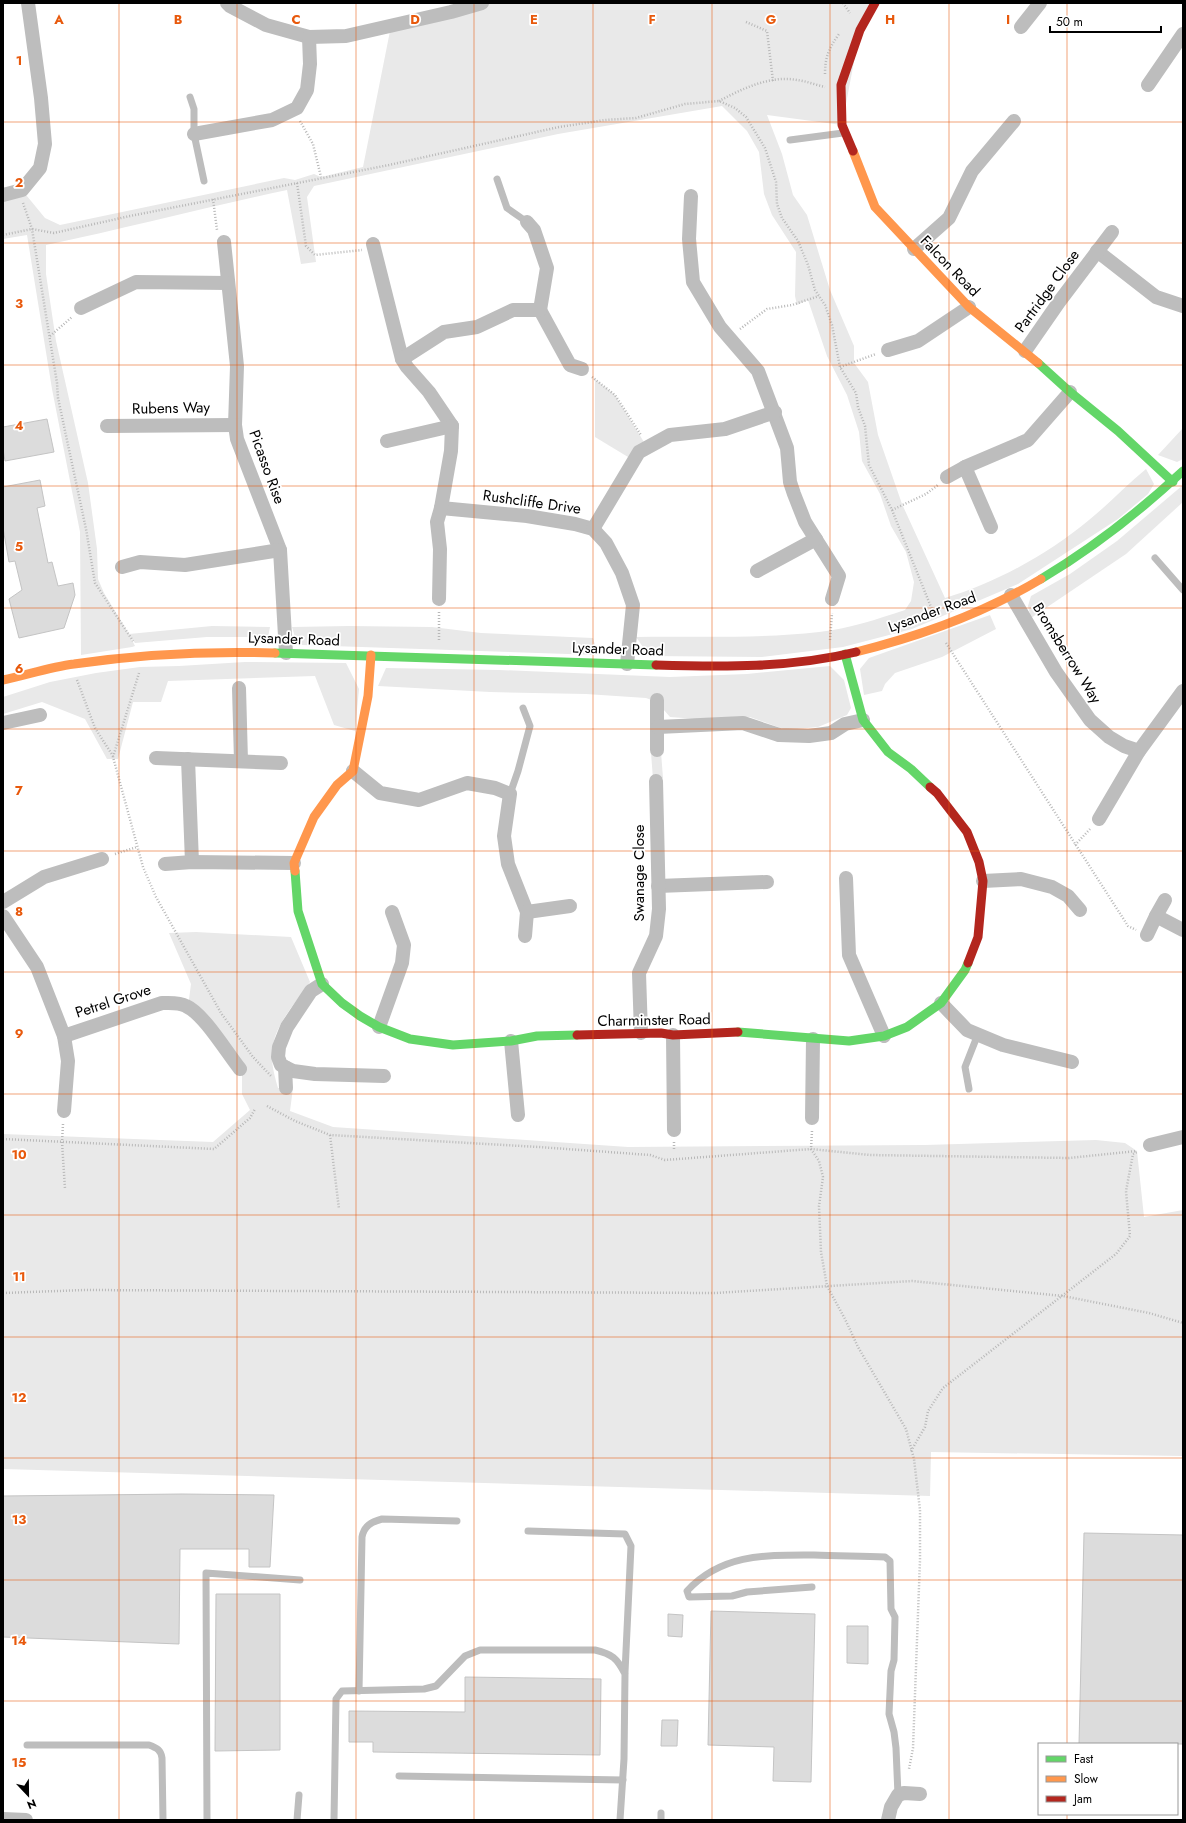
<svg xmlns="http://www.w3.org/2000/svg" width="1186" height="1823" font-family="Jost,sans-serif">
  <rect width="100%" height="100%" fill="#fff"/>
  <g fill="#e9e9e9">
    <path d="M480,3H875L860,30L842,125L767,115L782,154L793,195L807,215L830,290L854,346V363L868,382L878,435L902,504L945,598C996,583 1048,554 1089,520C1109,504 1126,485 1146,469L1154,484L1148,494L1118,519L1018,584L912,629L843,647L762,657L649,656L636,637C697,636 759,639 819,632C849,629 877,619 905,610L911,601L914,582L906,552L891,526L880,494L862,461L859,432L847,395L827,356L808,300L797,305L795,296L796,252L772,215L764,194L759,152L747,131L722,106L558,134L314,186L307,197L316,262L301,264L287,190C206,207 127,228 46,245V274L56,341L88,483L97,549L98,579L104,593L129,634L212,626L270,627L268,637H207L135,643L131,638L135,646L132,647L81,655L80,532L52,389L27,235L3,239V195L22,190L45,218L60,225L284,178L295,180L314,174L321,177L363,167L391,26Z"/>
    <path d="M595,379L615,395L647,447L633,460L595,437Z"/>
    <path d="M1183,428V459L1177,462L1158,455Z"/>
    <path d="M1183,485V502L1126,554L1031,618L1028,606L1031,596L1070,574L1117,541Z"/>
    <path d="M990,615L996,629L942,657L895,673L885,684L882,691L864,695L860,669L869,658Z"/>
    <path d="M349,626L432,627L481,633L593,638L598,655L302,645L295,637L292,627Z"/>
    <path d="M245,662L346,663L359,689L355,731L334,725L315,676L168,681L161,702H133L118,759H107L85,719L42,702L3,714V697L50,682L96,673L140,667L179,666Z"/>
    <path d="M830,666L844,680L851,708L847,715L818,727L786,730L750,717L710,720L670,717L657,702L646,698L586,694L490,692L378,686L386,668L499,670L670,677L747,674Z"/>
    <path d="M661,752L663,778L653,779L651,753Z"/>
    <path d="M196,932L291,937L310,982C297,1001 277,1022 273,1045C270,1060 274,1074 278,1088H293L290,1111L333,1127L628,1147L925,1145L1096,1140L1125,1143L1137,1151L1144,1217L1183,1210V1456L931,1452L930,1496L3,1469V1134L213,1142L250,1110L242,1094V1074L188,1007L191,984L169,933Z"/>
  </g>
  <g fill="#dcdcdc" stroke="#c4c4c4">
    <path d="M47,419L54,452L5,461L3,449V427Z"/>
    <path d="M40,480L45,506L37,508L48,563L52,562L58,586L73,583L75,595L64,628L19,638L9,599L22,590L15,561L9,562L3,528V487Z"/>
    <path d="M182,1494L274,1495L270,1567H249V1549H180L179,1644L3,1637V1496Z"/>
    <path d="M1084,1533L1183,1535V1744H1079Z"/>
    <path d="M216,1594H280V1750L215,1751Z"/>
    <path d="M711,1611L815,1614L811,1782L773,1781L774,1747L708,1745Z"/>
    <path d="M668,1614L683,1615L682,1637L668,1636Z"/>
    <path d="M847,1626H868V1664L847,1663Z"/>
    <path d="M465,1677L601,1679L600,1755L373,1752V1742H349V1711L465,1712Z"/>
    <path d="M662,1720H678L677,1746H661Z"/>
  </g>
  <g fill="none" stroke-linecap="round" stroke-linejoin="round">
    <g stroke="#b8b8b8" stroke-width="2.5" stroke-dasharray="1 2" stroke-linecap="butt">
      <path d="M843,3L850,13"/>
      <path d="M746,22L767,31L773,81"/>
      <path d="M825,74C825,57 829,48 839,34"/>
      <path d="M719,101C742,89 770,75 797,80C806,81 816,85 825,87"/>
      <path d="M300,121L313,144L321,177"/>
      <path d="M297,183L306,246L315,255L362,250"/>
      <path d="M213,199L217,230"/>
      <path d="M23,203L32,229L57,383L58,398L86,529L95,583L133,641"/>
      <path d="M3,235L32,229L54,233L130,216L389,165L559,127L605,120L636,118L685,104L719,101L735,108L746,117L765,148L776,182L777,204L782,218L798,241L808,265L815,290L825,305L832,325L840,367L856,393L858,407L865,426L869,465L892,510L933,612"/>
      <path d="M740,329L767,309L792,305L819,296"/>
      <path d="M50,336L72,317"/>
      <path d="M840,367L876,354"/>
      <path d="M592,377L615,395L641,435"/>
      <path d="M892,510L926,494L938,485"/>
      <path d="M439,612V641"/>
      <path d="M830,640L832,613"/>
      <path d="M946,643L1128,926L1136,930"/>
      <path d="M139,673L113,757L143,867L156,897L221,1013L253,1057L272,1077"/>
      <path d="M77,680L95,728L113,756"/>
      <path d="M1075,845L1090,829"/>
      <path d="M115,854L137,847"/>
      <path d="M267,1106L295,1121L330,1135L539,1147L650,1155L665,1160L811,1149L870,1155L1069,1158L1137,1151"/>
      <path d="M63,1124L62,1142L65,1189"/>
      <path d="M812,1131L811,1149L819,1161L823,1177L819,1206L821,1252L827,1286L845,1319L858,1347L906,1429L914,1459L920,1510V1560L913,1748L909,1769"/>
      <path d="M330,1135L339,1209"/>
      <path d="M3,1139L214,1149L250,1118L255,1109"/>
      <path d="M674,1142V1149"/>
      <path d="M3,1293L85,1290L715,1293L912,1281L1063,1296L1149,1313L1183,1323"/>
      <path d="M911,1451L925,1427L928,1411L943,1388L1116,1254L1130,1236L1126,1191L1133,1154L1137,1152"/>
    </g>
    <g stroke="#bdbdbd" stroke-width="7">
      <path d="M190,97L194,109V134L204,181"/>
      <path d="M790,140L843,133"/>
      <path d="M497,179L507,208L527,222"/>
      <path d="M1155,558L1183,590"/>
      <path d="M510,794L518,771L530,726L523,708"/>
      <path d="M969,1089L965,1067L978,1034"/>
      <path d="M528,1531L625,1534L631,1546L625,1672"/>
      <path d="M812,1587L747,1592L732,1596L689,1597L687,1591C722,1553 767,1555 814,1555C838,1556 861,1556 885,1557L890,1561L891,1609L895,1617L894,1660L891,1671L889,1714L894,1732L896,1748L898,1795"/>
      <path d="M359,1691L362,1537C364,1526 371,1522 382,1519L457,1521"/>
      <path d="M27,1745H149C157,1748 161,1750 162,1758L163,1820"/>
      <path d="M399,1776L623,1780"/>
      <path d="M661,1813V1820"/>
      <path d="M207,1820L206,1573L300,1580"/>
      <path d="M297,1820L299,1795"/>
      <path d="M334,1820L336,1699L342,1691L424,1689L436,1686L465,1656L480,1650H595C612,1654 617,1658 625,1674L624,1759L620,1820"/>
    </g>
    <g stroke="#bdbdbd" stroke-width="14">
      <path d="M227,3L230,6L266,25L309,37L346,36L451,12L482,3"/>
      <path d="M1021,27L1040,3"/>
      <path d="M1148,85L1183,34"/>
      <path d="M194,134L272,120L297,108L307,90L310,64L309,37"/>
      <path d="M3,195L22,190L40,168L45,144L41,98L28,3"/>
      <path d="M691,196L689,239L693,282L720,327L758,371L787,448L790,482L794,494L805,522L839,576L832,599"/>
      <path d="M224,242L237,366L235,425L237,439L280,550L286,653"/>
      <path d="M373,244L402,359L407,367L429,392L452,426"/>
      <path d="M914,249L949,218L972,171L1014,121"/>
      <path d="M1097,251L1156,297L1183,306"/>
      <path d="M81,308L136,282L228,283"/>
      <path d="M540,310L570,365L582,369"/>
      <path d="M888,350L918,341L969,307"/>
      <path d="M1025,351L1059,302L1112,232"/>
      <path d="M402,359L444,332L477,327L513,310H540L547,268L534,230L527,222"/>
      <path d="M107,426L235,425"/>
      <path d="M387,441L452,426"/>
      <path d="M947,477L965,467"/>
      <path d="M441,508L527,516L575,524L593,529L606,543L622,573L633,605L627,664"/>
      <path d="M991,527L965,467L1028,440L1070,392"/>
      <path d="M593,529L639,452L670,435L725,429L775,412"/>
      <path d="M122,567L140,562L185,565L280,550"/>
      <path d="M757,571L816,539"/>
      <path d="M1011,595L1056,672L1090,720L1109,737L1124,746L1139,751"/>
      <path d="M439,599L440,549L437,522L441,508L451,451L452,426"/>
      <path d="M239,688L241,761"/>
      <path d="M657,700V750"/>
      <path d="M3,723L40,715"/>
      <path d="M658,727L743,723L779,735L809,736L831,733L845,724L863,720"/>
      <path d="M156,758L281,763"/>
      <path d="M188,759L192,862"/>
      <path d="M353,771L380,793L419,800L467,783L495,788L510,794L504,836L508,864L527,912L525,936"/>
      <path d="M1099,819L1139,751L1183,691"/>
      <path d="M165,864L192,862L294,863"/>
      <path d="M846,878L849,955L884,1036"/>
      <path d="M983,881L1021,879L1052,887L1068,896L1080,910"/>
      <path d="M658,886L767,882"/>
      <path d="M3,902L44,877L102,859"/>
      <path d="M527,912L570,906"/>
      <path d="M3,916L37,967L64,1036L68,1061L64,1111"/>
      <path d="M1156,916L1165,900"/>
      <path d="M1147,935L1156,916L1183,930"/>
      <path d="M322,984L311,991L287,1027L279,1047L278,1057L281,1065L293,1071L315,1074L384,1076"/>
      <path d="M941,1003L967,1030L1003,1045L1072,1062"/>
      <path d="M379,1027L402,963L404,945L392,912"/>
      <path d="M641,1033L639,973L656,936L659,909L656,781"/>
      <path d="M673,1035L674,1130"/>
      <path d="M64,1036L162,1003C170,1003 179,1002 186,1006C204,1014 227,1053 240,1069"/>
      <path d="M511,1041L518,1115"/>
      <path d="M285,1067L286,1088"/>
      <path d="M812,1118L813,1039"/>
      <path d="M1150,1145L1183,1137"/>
      <path d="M3,1819L26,1820"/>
      <path d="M888,1820L891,1807L898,1795L904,1793L920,1794"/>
    </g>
    <g stroke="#63d668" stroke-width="9">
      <path d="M1038,363L1070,392L1118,431L1173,482"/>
      <path d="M1041,579C1093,548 1139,512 1183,471"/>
      <path d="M275,653L656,665"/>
      <path d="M845,654L863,720L888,752L911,769L930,787"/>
      <path d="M295,871L298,911L322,984L342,1003L360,1016L379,1027L410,1039L453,1045L511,1041L537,1036L577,1035"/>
      <path d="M738,1032L849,1041L884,1036L907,1027L941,1003L965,970L968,963"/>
    </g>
    <g stroke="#ff974d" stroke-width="9">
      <path d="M853,151L875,207L969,307L1038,363"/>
      <path d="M856,652C921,636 984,613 1041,579"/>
      <path d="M3,680C27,675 50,667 74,664C141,654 208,651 275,653"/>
      <path d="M295,871L294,863L314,817L337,785L353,771L368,696L371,655"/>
    </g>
    <g stroke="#b3261e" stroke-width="9">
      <path d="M853,151L842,125L841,85L860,30L875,3"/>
      <path d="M656,665C722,667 791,668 856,652"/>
      <path d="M930,787L937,793L967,832L979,862L983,881L978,937L968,963"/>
      <path d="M577,1035L661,1033L673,1035L738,1032"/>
    </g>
  </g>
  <path fill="none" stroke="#e8590c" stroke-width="1" stroke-opacity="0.55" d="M119,3V1820M237,3V1820M356,3V1820M474,3V1820M593,3V1820M712,3V1820M830,3V1820M949,3V1820M1067,3V1744M3,122H1183M3,243H1183M3,365H1183M3,486H1183M3,608H1183M3,729H1183M3,851H1183M3,972H1183M3,1094H1183M3,1215H1183M3,1337H1183M3,1458H1183M3,1580H1183M3,1701H1183M1067,1814V1820"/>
  <g text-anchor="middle" stroke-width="3.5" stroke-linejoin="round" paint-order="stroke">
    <g font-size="15" fill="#000" stroke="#fff">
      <text transform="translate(950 266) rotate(46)" y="5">Falcon Road</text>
      <text transform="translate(1047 291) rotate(-54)" y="5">Partridge Close</text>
      <text transform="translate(171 408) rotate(-1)" y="5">Rubens Way</text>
      <text transform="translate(267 467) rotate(70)" y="5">Picasso Rise</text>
      <text transform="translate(532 502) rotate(8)" y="5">Rushcliffe Drive</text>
      <text transform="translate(932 612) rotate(-20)" y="5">Lysander Road</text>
      <text transform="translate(294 639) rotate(2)" y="5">Lysander Road</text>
      <text transform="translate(618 649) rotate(2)" y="5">Lysander Road</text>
      <text transform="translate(1067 653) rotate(58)" y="5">Bromsberrow Way</text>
      <text transform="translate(639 873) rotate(-90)" y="5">Swanage Close</text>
      <text transform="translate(113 1001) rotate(-18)" y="5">Petrel Grove</text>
      <text transform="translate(654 1020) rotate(-1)" y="5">Charminster Road</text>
    </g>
  </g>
  <g font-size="13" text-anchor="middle" font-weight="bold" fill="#e8590c" stroke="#fff" stroke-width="3.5" stroke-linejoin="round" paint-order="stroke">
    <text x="59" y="24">A</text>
    <text x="178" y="24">B</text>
    <text x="296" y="24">C</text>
    <text x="415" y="24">D</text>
    <text x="534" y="24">E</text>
    <text x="652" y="24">F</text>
    <text x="771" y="24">G</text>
    <text x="890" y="24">H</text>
    <text x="1008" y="24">I</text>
    <text x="19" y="65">1</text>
    <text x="19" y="187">2</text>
    <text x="19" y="308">3</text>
    <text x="19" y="430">4</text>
    <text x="19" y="551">5</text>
    <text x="19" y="673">6</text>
    <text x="19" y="795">7</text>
    <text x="19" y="916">8</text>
    <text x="19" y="1038">9</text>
    <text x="19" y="1159">10</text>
    <text x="19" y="1281">11</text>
    <text x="19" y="1402">12</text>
    <text x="19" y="1524">13</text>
    <text x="19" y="1645">14</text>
    <text x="19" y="1767">15</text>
  </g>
  <rect width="1186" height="1823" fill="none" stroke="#000000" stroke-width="8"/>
  <rect x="1038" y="1743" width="140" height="72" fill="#ffffff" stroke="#999999"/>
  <rect x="1046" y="1756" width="20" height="6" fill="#63d668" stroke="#999999"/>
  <text x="1074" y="1763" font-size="12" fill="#000000">Fast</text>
  <rect x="1046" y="1776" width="20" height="6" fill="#ff974d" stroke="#999999"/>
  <text x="1074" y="1783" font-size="12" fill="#000000">Slow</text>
  <rect x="1046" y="1796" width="20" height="6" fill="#b3261e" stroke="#999999"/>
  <text x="1074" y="1803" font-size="12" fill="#000000">Jam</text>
  <g transform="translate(28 1795) rotate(158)" stroke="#ffffff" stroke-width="3" paint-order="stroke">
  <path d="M0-3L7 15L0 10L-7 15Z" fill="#000000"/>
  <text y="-6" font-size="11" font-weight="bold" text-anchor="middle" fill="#000000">N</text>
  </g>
  <path d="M1050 26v6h111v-6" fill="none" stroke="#000000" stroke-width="2"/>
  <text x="1056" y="26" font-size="12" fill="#000000" stroke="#ffffff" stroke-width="3" paint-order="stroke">50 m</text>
</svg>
